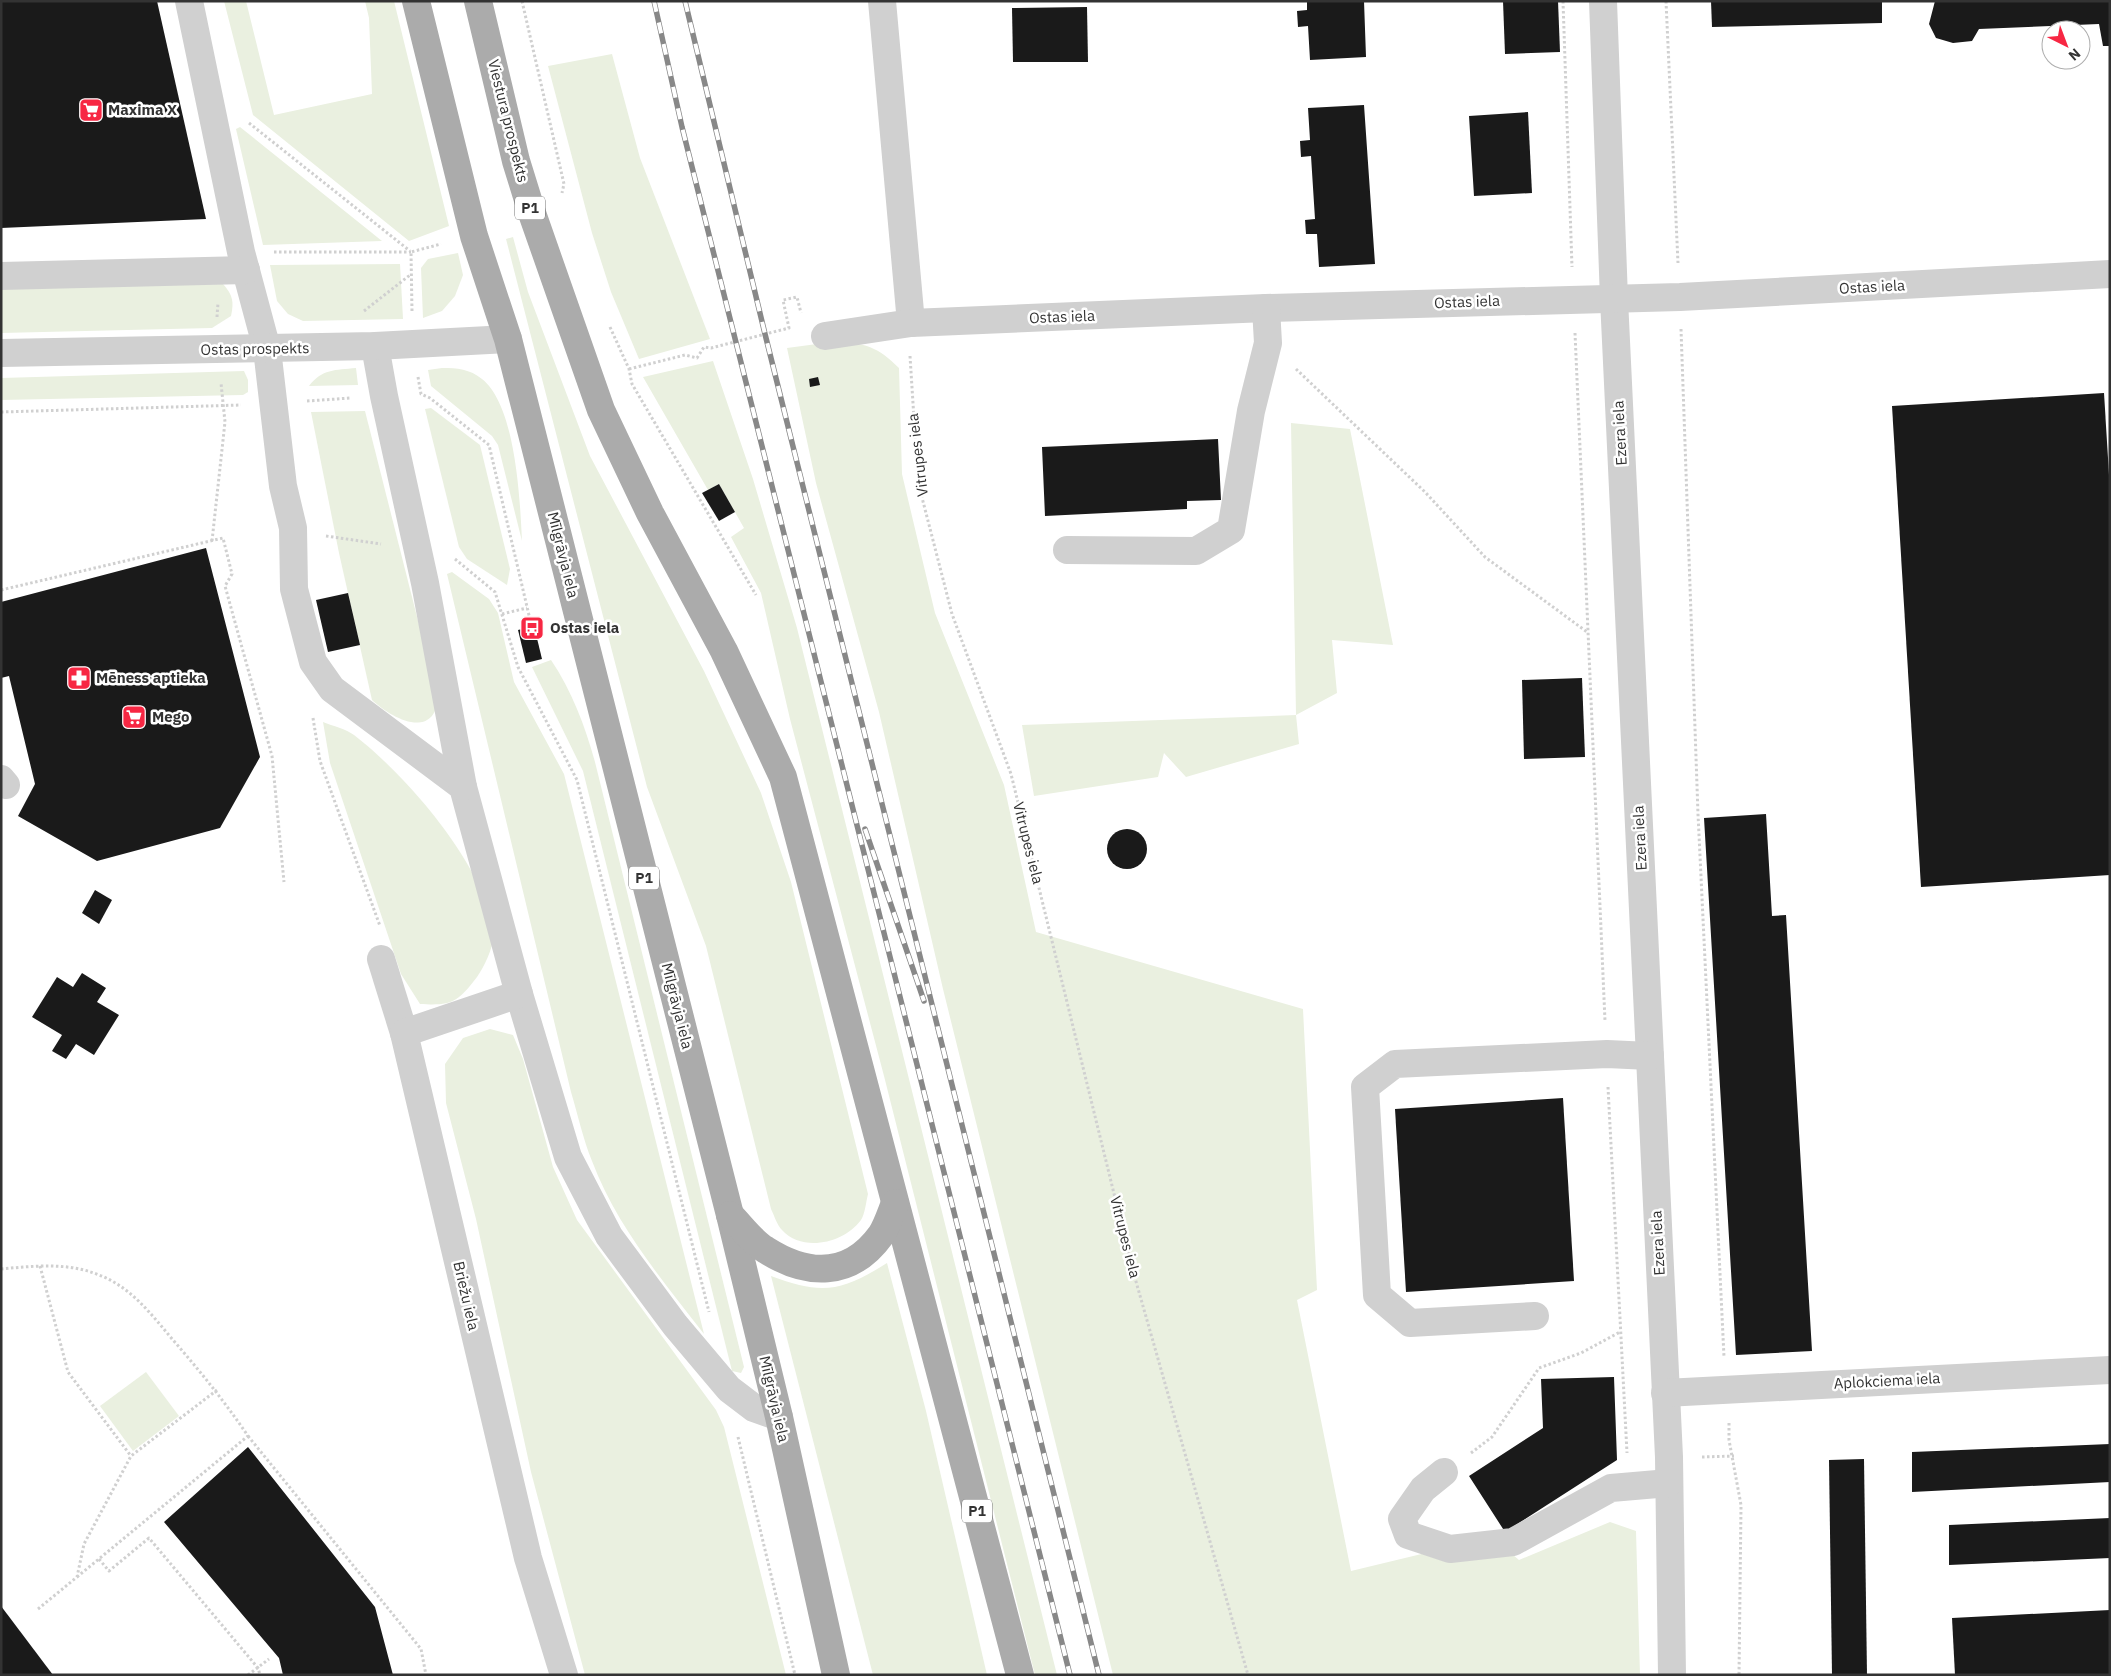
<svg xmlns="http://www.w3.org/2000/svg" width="2111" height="1676" font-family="'IBM Plex Sans',sans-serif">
  <rect width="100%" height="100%" fill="#fff"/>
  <g fill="#eaf0e0">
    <path d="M224,1H246L274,115L372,94L369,18L365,1H394L449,226L409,241L253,115Z"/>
    <path d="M612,54L640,158L710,339L639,359L611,292L592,233L548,66Z"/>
    <path d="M240,127L382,241L263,245L236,129Z"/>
    <path d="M513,237L528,292L590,456L704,671L761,793L791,882L868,1194C866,1202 865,1214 861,1220C844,1243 803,1253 782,1230C777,1225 774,1215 771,1209L706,946L647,787L506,239Z"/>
    <path d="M458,253L463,275L455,296L442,311L423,318L421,268L428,259Z"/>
    <path d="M400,264L403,319L303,321L288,314L277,301L270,265Z"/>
    <path d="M223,284C233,295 234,302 231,316L212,328L1,333V288Z"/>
    <path d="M817,344C856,344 869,338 899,368L902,474L935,613L1004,785L1036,932L1303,1009L1317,1290L1297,1300L1351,1571L1492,1537L1519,1560L1610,1522L1636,1531L1640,1675H1113L943,989L879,712L816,483L787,348Z"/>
    <path d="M713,361L753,479L797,628L1057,1675H1035L884,1076L790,719L761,593L731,537L744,528L719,484L708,490L643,377Z"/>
    <path d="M356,368L358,385L309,386C322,369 335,370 356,368Z"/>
    <path d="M442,368C457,368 470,369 482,379C516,406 520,500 522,541L498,445L492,436L431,386L428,370Z"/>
    <path d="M244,371L248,380V392L243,395L1,400V378Z"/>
    <path d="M431,408L480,445L510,569L507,585L467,559L459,547L425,409Z"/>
    <path d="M365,411L438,700C432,741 390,717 372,700L339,553L311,412Z"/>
    <path d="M1291,423L1350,429L1393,645L1332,640L1337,693L1296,715L1299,744L1186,777L1164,753L1158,777L1034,796L1022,725L1296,715Z"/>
    <path d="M452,572L489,599L498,613L514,682L564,774L704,1334C662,1280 616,1225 592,1161C583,1139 578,1115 571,1092L447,574Z"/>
    <path d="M551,660C572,691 585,726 595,762L744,1367L741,1373L732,1371L583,771L532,667Z"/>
    <path d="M323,722C333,726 346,729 354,735C405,774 489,869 493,935C494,947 484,967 477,977C458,1002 452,1006 420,1004L401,974L330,763Z"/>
    <path d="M490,1029L513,1035L523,1059L553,1167L577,1220L716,1410L724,1427L786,1675H585L531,1472L476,1219L446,1103L445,1064L463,1038Z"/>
    <path d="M887,1263L926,1411L987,1675H873L771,1276C822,1295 841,1292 887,1263Z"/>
    <path d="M146,1372L179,1416L133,1451L100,1406Z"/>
  </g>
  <g fill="#1a1a1a">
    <path d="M1,1H157L206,219L1,228Z"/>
    <path d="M1307,1H1364L1366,57L1310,60L1308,26L1298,27L1297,11L1307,10Z"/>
    <path d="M1503,1H1558L1560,52L1505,54Z"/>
    <path d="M1711,1H1882V23L1712,27Z"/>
    <path d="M1935,1H2110V46H2103L2099,24L1979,29L1972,41L1953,43L1936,38L1929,24Z"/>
    <path d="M1087,7L1088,62H1013L1012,8Z"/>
    <path d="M1364,105L1375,264L1319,267L1317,234H1306L1305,220L1315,219L1311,156L1301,157L1300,141L1310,140L1308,108Z"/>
    <path d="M1528,112L1532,193L1474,196L1469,116Z"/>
    <path d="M818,377L820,385L810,387L809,379Z"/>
    <path d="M2104,393L2110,491V875L1921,887L1892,406Z"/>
    <path d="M1218,439L1221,500L1187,501V509L1045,516L1042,447Z"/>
    <path d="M719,484L735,512L719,521L702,493Z"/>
    <path d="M206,548L260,757L220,828L97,861L18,816L35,784L9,676L1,678V602Z"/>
    <path d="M348,593L360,645L328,652L316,600Z"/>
    <path d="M534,626L542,659L526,663L518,630Z"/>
    <path d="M1582,678L1585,757L1524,759L1522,680Z"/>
    <path d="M1766,814L1772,916L1786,915L1812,1351L1736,1355L1704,818Z"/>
    <circle cx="1127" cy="849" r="20"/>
    <path d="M95,890L112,900L99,924L82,913Z"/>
    <path d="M82,973L106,988L97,1002L119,1015L94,1055L76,1044L66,1059L52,1051L62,1035L32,1017L57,977L73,987Z"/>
    <path d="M1563,1098L1574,1281L1406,1292L1395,1109Z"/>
    <path d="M1614,1377L1617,1460L1505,1532L1469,1476L1543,1428L1541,1379Z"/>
    <path d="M2110,1444V1482L1912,1492V1452Z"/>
    <path d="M248,1447L375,1607L393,1675H283L279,1658L164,1522Z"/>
    <path d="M1864,1459L1867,1675H1832L1829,1460Z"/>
    <path d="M2110,1518V1558L1949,1565V1525Z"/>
    <path d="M1,1606L53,1675H1Z"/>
    <path d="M2110,1610V1675H1955L1952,1618Z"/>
  </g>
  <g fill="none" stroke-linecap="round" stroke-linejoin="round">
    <g stroke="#d0d0d0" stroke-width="3" stroke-dasharray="2.5 2.5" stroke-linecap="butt">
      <path d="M522,1L564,184L562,193"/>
      <path d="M1563,1L1572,267"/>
      <path d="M1666,1L1678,263"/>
      <path d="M249,123L410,251"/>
      <path d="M274,252H411"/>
      <path d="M364,311L410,275"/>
      <path d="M412,311L411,252L441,244"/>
      <path d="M217,317L218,303"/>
      <path d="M610,327L629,369L632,384L756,595"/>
      <path d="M1681,329L1698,814L1724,1357"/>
      <path d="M1575,333L1605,1021"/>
      <path d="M910,356L918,482L952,614L1011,774L1133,1271L1248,1675"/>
      <path d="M629,369L685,355L697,358L704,347L711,348L789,328L783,300L797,297L801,313"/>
      <path d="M1296,369L1425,492L1485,557L1587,632"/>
      <path d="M418,377L421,394L430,398L489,445L532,628"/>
      <path d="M307,401L351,398"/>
      <path d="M1,412L241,405"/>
      <path d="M326,536L381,544"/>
      <path d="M212,541L225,422L221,383"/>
      <path d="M455,559L495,592L518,667L577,780L709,1312"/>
      <path d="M1,590L223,538L232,574L225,586L272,756L284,882"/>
      <path d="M502,614L527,608"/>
      <path d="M313,718L320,761L380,926"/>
      <path d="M1608,1087L1627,1453"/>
      <path d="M40,1266L68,1372L131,1456"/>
      <path d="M1,1269C34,1266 68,1262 99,1275C131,1287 151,1314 173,1340C200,1371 225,1402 248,1436L77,1577"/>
      <path d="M1729,1423V1440L1741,1505L1739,1675"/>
      <path d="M248,1436L421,1649L426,1675"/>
      <path d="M738,1437L795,1675"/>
      <path d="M1471,1453L1492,1437L1539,1368L1581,1353L1620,1332"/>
      <path d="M1702,1457L1734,1456"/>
      <path d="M99,1559L109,1571L149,1538L258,1668L260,1675"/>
      <path d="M38,1609L77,1577L84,1544L131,1456L217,1390"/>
      <path d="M248,1675L269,1659"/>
    </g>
    <g stroke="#d0d0d0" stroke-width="28">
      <path d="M189,1L241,252L267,349L283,486L293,528L294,589L313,662L332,689L463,787L519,994L568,1157L609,1236L675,1325L729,1389L754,1408L779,1417"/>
      <path d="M882,1L911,323"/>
      <path d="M1603,1L1614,299L1669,1457L1672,1675"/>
      <path d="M1,276L246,270"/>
      <path d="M825,336L911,323L1266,308L1680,297L2110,274"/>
      <path d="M375,346L384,396L425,583L463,787"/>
      <path d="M1,353L375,346L508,339"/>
      <path d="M1067,550L1196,551L1231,530L1251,411L1268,343L1266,308"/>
      <path d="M1,779L6,785"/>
      <path d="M381,959L404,1033"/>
      <path d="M519,994L404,1033L528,1558L564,1675"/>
      <path d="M1535,1316L1410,1323L1377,1295L1365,1087L1395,1064L1607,1054L1650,1056"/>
      <path d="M1665,1393L2110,1370"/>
      <path d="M1444,1472L1423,1489L1402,1519L1408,1535L1450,1549L1513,1542L1611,1488L1669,1483"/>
    </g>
    <g stroke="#ababab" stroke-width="28">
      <path d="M416,1L474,236L508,339L730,1215L779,1417L836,1675"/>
      <path d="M478,1L516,161L533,216L601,410L650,513L724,651L783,777L1020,1675"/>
      <path d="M730,1215C741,1226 752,1242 766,1250C807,1276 850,1278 881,1235C887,1226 891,1213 895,1203"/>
    </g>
    <g stroke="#888" stroke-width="5.5">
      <g id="rail">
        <path d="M654,1L682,127L1070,1675"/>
        <path d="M685,1L765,334L1099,1675"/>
        <path d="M865,829L924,1001"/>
      </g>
    </g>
    <use href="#rail" stroke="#fff" stroke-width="4" stroke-dasharray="11" stroke-linecap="butt"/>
  </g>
  <defs>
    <g id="supermarket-square" transform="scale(1.25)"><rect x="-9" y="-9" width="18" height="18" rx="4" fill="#f72743" stroke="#fff"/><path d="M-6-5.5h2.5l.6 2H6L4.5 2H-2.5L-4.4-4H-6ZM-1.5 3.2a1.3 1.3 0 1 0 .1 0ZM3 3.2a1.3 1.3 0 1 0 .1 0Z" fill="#fff"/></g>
    <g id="bus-square" transform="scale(1.25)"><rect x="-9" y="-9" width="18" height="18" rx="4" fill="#f72743" stroke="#fff"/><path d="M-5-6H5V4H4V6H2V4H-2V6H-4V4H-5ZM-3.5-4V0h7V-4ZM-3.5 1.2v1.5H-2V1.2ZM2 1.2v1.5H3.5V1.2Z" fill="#fff"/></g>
    <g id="pharmacy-square" transform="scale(1.25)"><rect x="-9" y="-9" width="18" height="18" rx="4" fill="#f72743" stroke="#fff"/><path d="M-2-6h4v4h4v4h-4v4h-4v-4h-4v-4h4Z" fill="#fff"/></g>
  </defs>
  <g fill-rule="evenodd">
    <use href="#supermarket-square" x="91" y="110"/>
    <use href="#bus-square" x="532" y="628"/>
    <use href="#pharmacy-square" x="79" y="678"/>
    <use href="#supermarket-square" x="134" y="717"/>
  </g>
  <g text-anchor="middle" stroke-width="5" stroke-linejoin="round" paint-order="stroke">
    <g fill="#fff" stroke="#707070" stroke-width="1">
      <rect x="515" y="196.5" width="30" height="23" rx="4"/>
      <rect x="629" y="866.5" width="30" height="23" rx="4"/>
      <rect x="962" y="1499.5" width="30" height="23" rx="4"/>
    </g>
    <g font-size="14" font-weight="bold" fill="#333">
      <text x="530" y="213">P1</text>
      <text x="644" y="883">P1</text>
      <text x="977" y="1516">P1</text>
    </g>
    <g font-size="15" font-weight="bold" fill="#333" stroke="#fff" text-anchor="start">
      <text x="108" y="115">Maxima X</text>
      <text x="550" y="633">Ostas iela</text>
      <text x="96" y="683">Mēness aptieka</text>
      <text x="152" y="722">Mego</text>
    </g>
    <g font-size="15" fill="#333" stroke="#fff">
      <text transform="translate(508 121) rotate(76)" y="5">Viestura prospekts</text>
      <text transform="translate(1872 287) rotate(-3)" y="5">Ostas iela</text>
      <text transform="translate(1467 302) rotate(-2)" y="5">Ostas iela</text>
      <text transform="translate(1062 317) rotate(-2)" y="5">Ostas iela</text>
      <text transform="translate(255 349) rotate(-1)" y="5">Ostas prospekts</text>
      <text transform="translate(1620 433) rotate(-93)" y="5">Ezera iela</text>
      <text transform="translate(918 455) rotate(-97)" y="5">Vitrupes iela</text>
      <text transform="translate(563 555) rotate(76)" y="5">Mīlgrāvja iela</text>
      <text transform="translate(1640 838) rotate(-93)" y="5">Ezera iela</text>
      <text transform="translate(1028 843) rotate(76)" y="5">Vitrupes iela</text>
      <text transform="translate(677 1006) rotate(76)" y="5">Mīlgrāvja iela</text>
      <text transform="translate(1125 1237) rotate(76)" y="5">Vitrupes iela</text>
      <text transform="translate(1658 1243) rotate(-93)" y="5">Ezera iela</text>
      <text transform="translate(466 1296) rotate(77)" y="5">Briežu iela</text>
      <text transform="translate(1887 1381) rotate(-3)" y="5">Aplokciema iela</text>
      <text transform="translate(774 1399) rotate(77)" y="5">Mīlgrāvja iela</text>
    </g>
  </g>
  <rect width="2111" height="1676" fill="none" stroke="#333333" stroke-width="5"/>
  <g transform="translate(2066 45) rotate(138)"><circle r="24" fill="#ffffff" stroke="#adadad"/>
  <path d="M0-4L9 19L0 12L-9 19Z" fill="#f72743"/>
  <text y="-8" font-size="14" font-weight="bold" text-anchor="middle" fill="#333333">N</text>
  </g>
</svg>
